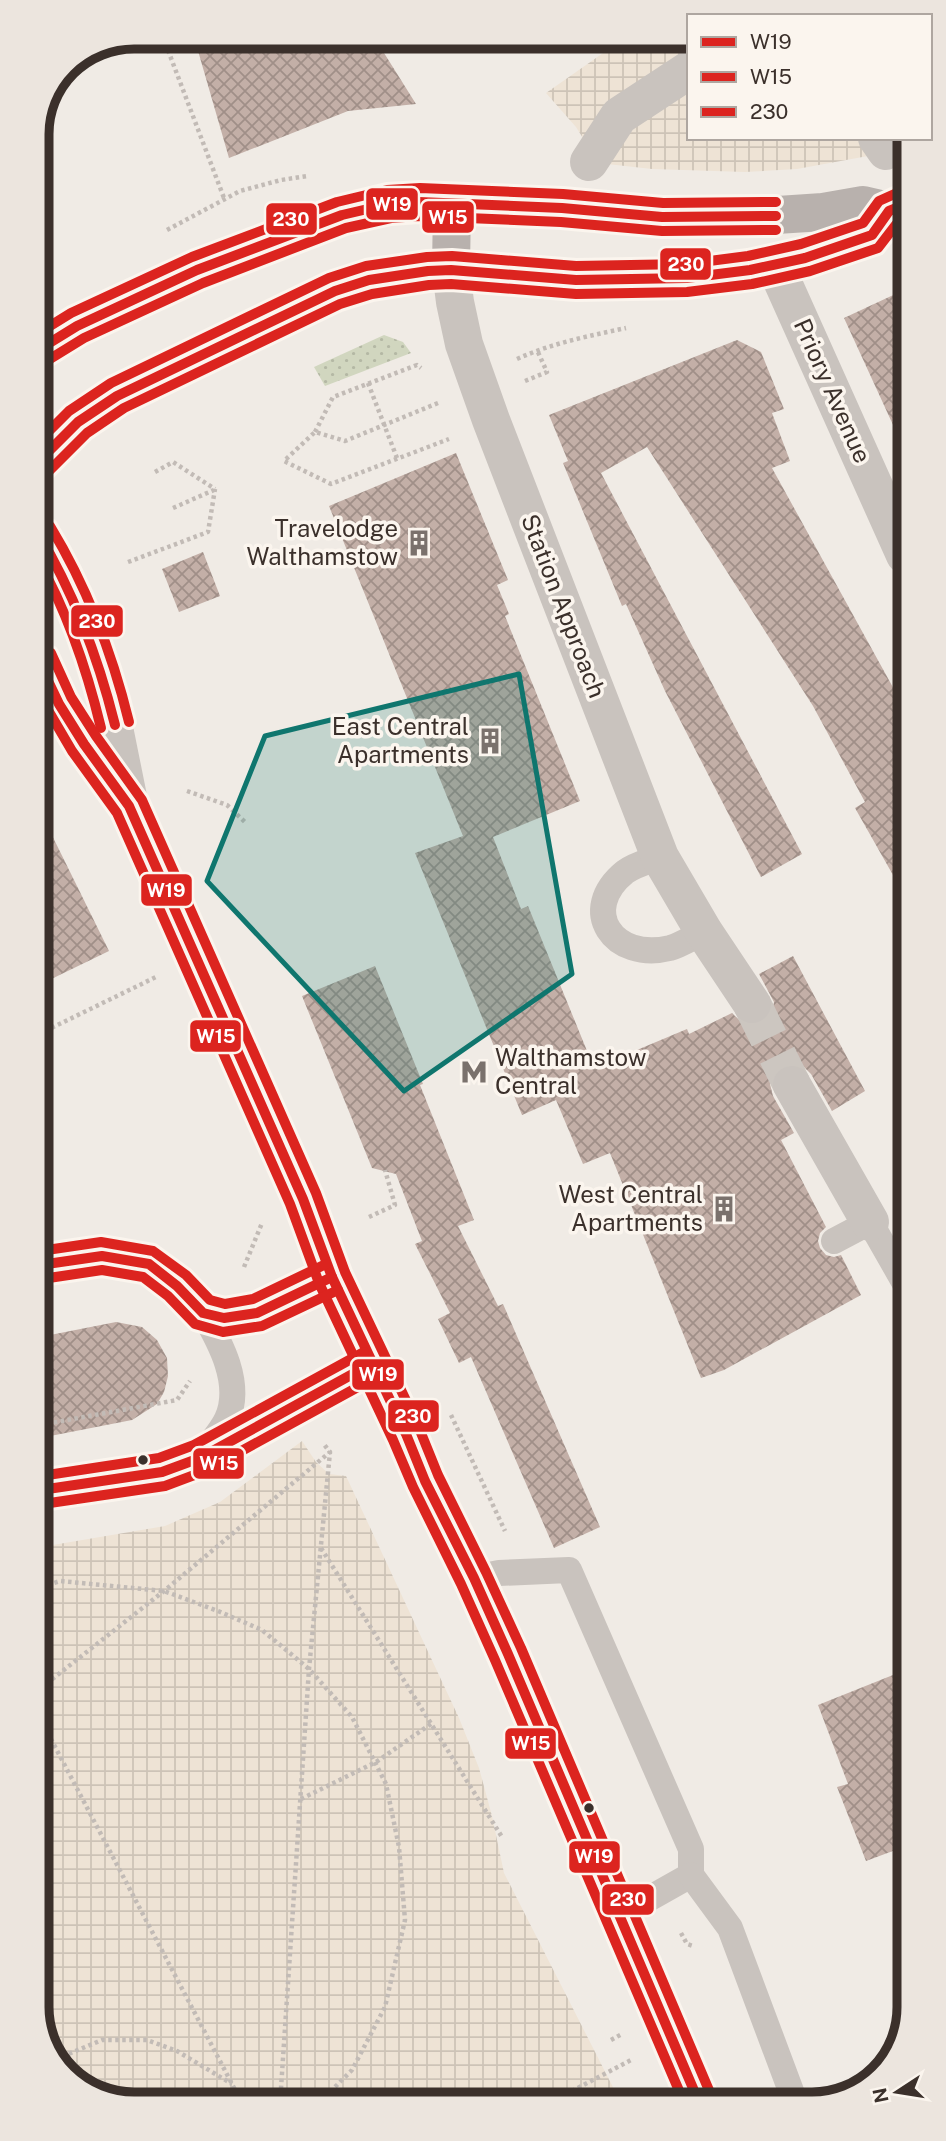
<svg xmlns="http://www.w3.org/2000/svg" width="946" height="2141" font-family="'Public Sans',sans-serif">
  <defs>
    <pattern id="garden-dots" width="8" height="8" patternUnits="userSpaceOnUse" patternTransform="scale(1.75)"><rect width="8" height="8" fill="#d1d6bf"/><path d="M2 2h.1M6 6h.1" fill="none" stroke="#b4b8a4" stroke-width="1.8" stroke-linecap="round"/></pattern>
    <pattern id="plaza-grid" width="8" height="8" patternUnits="userSpaceOnUse" patternTransform="scale(1.75)"><rect width="8" height="8" fill="#eee3d5"/><path d="M0 4h8M4 0v8" fill="none" stroke="#cdc3b7"/></pattern>
    <pattern id="building-cross-hatch" width="8" height="8" patternUnits="userSpaceOnUse" patternTransform="scale(1.75)"><rect width="8" height="8" fill="#c3afa7"/><path d="M0 0l8 8M0 8l8-8" fill="none" stroke="#a08f88"/></pattern>
  </defs>
  <rect width="100%" height="100%" fill="#f0ebe5"/>
  <path fill="url(#garden-dots)" d="M384,335L403,342L411,353L325,386L314,367Z"/>
  <g fill="url(#plaza-grid)">
    <path d="M626,37H689V138H904V145L868,156L797,169L745,172L652,169L589,162L591,151L576,127L546,93Z"/>
    <path d="M302,1441L316,1462L329,1474L346,1476L459,1718L479,1768L492,1816L504,1873L620,2101L127,2104L74,2084L42,2039L41,1547L165,1526L220,1502Z"/>
  </g>
  <g fill="url(#building-cross-hatch)">
    <path d="M194,37H374L416,104L348,111L229,158Z"/>
    <path d="M904,290L905,451L844,318Z"/>
    <path d="M737,340L761,352L784,409L772,413L790,461L772,468L906,711V898L855,808L865,802L813,706L647,447L601,473L802,854L761,877L665,691L626,604L622,606L563,463L568,461L549,415Z"/>
    <path d="M456,453L508,580L497,585L509,614L505,616L580,801L493,837L521,909L528,906L594,1068L687,1029L689,1034L732,1013L743,1024L753,1026L764,1023L772,1013L774,1002L759,974L793,956L865,1091L832,1111L811,1074L804,1067L793,1063L781,1066L774,1073L770,1084L773,1096L794,1133L781,1140L826,1227L820,1233L818,1241L820,1248L826,1255L834,1257L841,1255L861,1295L724,1370L701,1378L610,1153L583,1164L556,1100L522,1115L415,853L463,836L329,506Z"/>
    <path d="M203,552L220,596L179,612L162,569Z"/>
    <path d="M39,809L109,951L39,985Z"/>
    <path d="M375,966L423,1084L420,1085L474,1220L458,1226L498,1306L503,1304L600,1527L554,1548L471,1357L459,1363L438,1319L450,1313L415,1244L422,1241L396,1174L372,1168L302,996Z"/>
    <path d="M116,1322L142,1327L157,1340L167,1358L168,1376L164,1392L157,1404L132,1420L40,1438V1337Z"/>
    <path d="M908,1669L909,1845L866,1861L837,1787L848,1784L818,1705Z"/>
  </g>
  <g fill="none" stroke-linecap="round" stroke-linejoin="round">
    <path stroke="#ccc6c0" stroke-width="38" stroke-dasharray="38 19" stroke-linecap="butt" d="M752,1004L792,1085"/>
    <g stroke="#c2bbb6" stroke-width="4.5" stroke-dasharray="3.5 3.5" stroke-linecap="butt">
      <path d="M163,37L224,198"/>
      <path d="M167,230L240,191L281,180L308,176"/>
      <path d="M517,359C552,343 589,336 626,328"/>
      <path d="M525,381L547,372L537,350"/>
      <path d="M368,383L397,458"/>
      <path d="M438,403L345,441L315,432L284,461L331,484L449,439"/>
      <path d="M315,432L333,397L417,365L421,368"/>
      <path d="M155,472L173,462L215,489"/>
      <path d="M173,508L214,490"/>
      <path d="M128,562L208,532L215,489"/>
      <path d="M187,791L227,805L246,823"/>
      <path d="M39,1034L156,977"/>
      <path d="M369,1217L395,1205L385,1170"/>
      <path d="M244,1267L262,1223"/>
      <path d="M451,1415L505,1531"/>
      <path d="M40,1425L177,1400L190,1381"/>
      <path d="M321,1548L502,1837"/>
      <path d="M41,1587L60,1581L164,1591L218,1611L262,1630L309,1669L352,1717L386,1784L399,1847L405,1920L385,2007L352,2070L319,2103"/>
      <path d="M41,1688L164,1591L330,1452"/>
      <path d="M41,1720L242,2103"/>
      <path d="M301,1799L376,1762L431,1724"/>
      <path d="M681,1933L687,1944L693,1946"/>
      <path d="M611,2040L622,2034"/>
      <path d="M56,2059L102,2040H147L177,2051L232,2084"/>
      <path d="M553,2101L633,2059"/>
      <path d="M280,2103L309,1669L330,1452L323,1443"/>
    </g>
    <g stroke="#c9c3be" stroke-width="26">
      <path d="M660,857C649,861 634,865 625,872C578,910 613,962 670,948C681,945 693,937 704,932"/>
      <path d="M834,1241L870,1222L907,1287"/>
      <path d="M203,1313C220,1342 243,1384 227,1419C222,1430 212,1441 205,1451"/>
      <path d="M474,1578L499,1573L569,1570L691,1849V1875L620,1915"/>
      <path d="M691,1875L730,1928L794,2099"/>
    </g>
    <g stroke="#c9c3be" stroke-width="38">
      <path d="M877,138L886,151"/>
      <path d="M589,162L619,116L689,70"/>
    </g>
    <g stroke="#c9c3be" stroke-width="38">
      <path d="M775,265L905,555"/>
      <path d="M451,270L455,302L464,344L491,420L660,857L704,932L752,1004"/>
      <path d="M792,1085L870,1222"/>
      <path d="M40,1265L102,1256L149,1264L177,1286L203,1313L224,1318L257,1313L332,1277"/>
      <path d="M41,1490L162,1472L200,1458L371,1364"/>
    </g>
    <g stroke="#c9c3be" stroke-width="38">
      <path d="M38,533L64,579L105,683L128,797"/>
      <path d="M38,659L59,704L84,744L129,806L303,1199L332,1277L406,1434L425,1481L474,1578L508,1654L698,2100"/>
    </g>
    <g stroke="#b8b1ad" stroke-width="38">
      <path d="M451,270L452,203"/>
      <path d="M38,350L77,326L197,270L294,232L342,215L389,204L419,202L562,208L662,217H747L823,212L863,205L889,211L904,205"/>
      <path d="M38,462L78,422L117,396L335,291L369,280L428,271L451,270L576,280L687,278L750,270L805,258L872,235L889,211"/>
    </g>
    <g stroke="#fbf5ee" stroke-width="16">
      <g id="bus-1">
        <path d="M38,350L77,326L197,270L342,215L389,204L419,202L562,208L662,217L776,216"/>
        <path d="M38,462L78,422L117,396L335,291L369,280L428,271L451,270L576,280L687,278L750,270L805,258L872,235L889,211L904,205"/>
        <path d="M38,533C74,593 98,657 115,725"/>
        <path d="M38,660L59,704L84,744L129,806L303,1199L332,1277L406,1434L425,1481L474,1578L508,1654L698,2100"/>
        <path d="M40,1265L102,1256L149,1264L177,1286L203,1313L224,1318L257,1313L332,1277"/>
        <path d="M41,1490L162,1472L200,1458L371,1364"/>
      </g>
    </g>
    <g stroke="#fbf5ee" stroke-width="16">
      <g id="bus-2">
        <path d="M45,362L84,338L203,283L346,228L391,218L419,216L561,222L662,231L776,230"/>
        <path d="M48,472L87,433L124,408L340,304L372,294L429,285L451,284L576,294L687,292L752,284L810,271L878,248L898,222L904,220"/>
        <path d="M38,560C68,613 87,670 101,728"/>
        <path d="M38,693L72,751L117,813L290,1204L319,1283L393,1440L413,1487L461,1584L495,1660L683,2100"/>
        <path d="M42,1279L102,1270L143,1277L168,1296L195,1324L223,1332L262,1326L338,1290"/>
        <path d="M43,1504L165,1486L205,1471L378,1376"/>
      </g>
    </g>
    <g stroke="#fbf5ee" stroke-width="16">
      <g id="bus-3">
        <path d="M37,334L71,313L192,257L337,202L387,190L420,188L563,194L663,203L776,202"/>
        <path d="M38,442L69,411L111,383L329,278L366,266L427,257L452,256L576,266L686,264L748,256L801,244L863,223L879,201L899,192"/>
        <path d="M50,526C87,587 112,652 129,722"/>
        <path d="M51,653L71,697L96,736L142,800L316,1193L345,1272L419,1428L438,1475L486,1572L521,1648L711,2095"/>
        <path d="M40,1251L101,1242L153,1251L186,1275L210,1300L225,1304L253,1299L326,1264"/>
        <path d="M41,1476L159,1458L194,1445L364,1352"/>
      </g>
    </g>
    <use href="#bus-1" stroke="#dc241f" stroke-width="10"/>
    <use href="#bus-2" stroke="#dc241f" stroke-width="10"/>
    <use href="#bus-3" stroke="#dc241f" stroke-width="10"/>
  </g>
  <path fill="#0f766e" fill-opacity="0.2" stroke="#0f766e" stroke-width="5" stroke-linejoin="round" d="M519,674L572,974L404,1091L207,881L265,736Z"/>
  <defs>
    <g id="building-bare" transform="scale(2.1)"><path d="M-4-6H4V6H1V3H-1V6H-4ZM-2.5-4.3h1.7v1.8h-1.7ZM.8-4.3h1.7v1.8H.8ZM-2.5-1h1.7V.8h-1.7ZM.8-1h1.7V.8H.8Z" fill="#7a716c" stroke="#fbf5ee" stroke-width="2.5" paint-order="stroke"/></g>
    <g id="metro-bare" transform="scale(2.1)"><path d="M-5.5 5V-5H-3L0 0L3-5H5.5V5H3V-.5L0 4L-3-.5V5Z" fill="#7a716c" stroke="#fbf5ee" stroke-width="2.5" paint-order="stroke"/></g>
  </defs>
  <g fill-rule="evenodd">
    <use href="#building-bare" x="419" y="543"/>
    <use href="#building-bare" x="490" y="741"/>
    <use href="#metro-bare" x="474" y="1072"/>
    <use href="#building-bare" x="724" y="1209"/>
  </g>
  <g fill="#3b302b" stroke="#fbf5ee" stroke-width="2.5">
    <circle cx="143" cy="1460" r="6"/>
    <circle cx="589" cy="1808" r="6"/>
  </g>
  <g text-anchor="middle" stroke-width="7" stroke-linejoin="round" paint-order="stroke">
    <g font-size="24" fill="#3b302b" stroke="#fbf5ee">
      <text transform="translate(832 391) rotate(66)" y="8">Priory Avenue</text>
      <text transform="translate(563 606) rotate(69)" y="8">Station Approach</text>
    </g>
    <g font-size="24" fill="#3b302b" stroke="#fbf5ee" text-anchor="end">
      <text x="398" y="537">Travelodge<tspan x="398" dy="28">Walthamstow</tspan></text>
      <text x="469" y="735">East Central<tspan x="469" dy="28">Apartments</tspan></text>
      <text x="495" y="1066" text-anchor="start">Walthamstow<tspan x="495" dy="28">Central</tspan></text>
      <text x="703" y="1203">West Central<tspan x="703" dy="28">Apartments</tspan></text>
    </g>
  </g>
  <path d="M0 0H946V2141H0ZM134 49H812A85 85 0 0 1 897 134V2007A85 85 0 0 1 812 2092H134A85 85 0 0 1 49 2007V134A85 85 0 0 1 134 49Z" fill="#ece5de" fill-rule="evenodd"/>
  <path fill="none" stroke="#3b302b" stroke-width="9" d="M134 49H812A85 85 0 0 1 897 134V2007A85 85 0 0 1 812 2092H134A85 85 0 0 1 49 2007V134A85 85 0 0 1 134 49Z"/>
  <g stroke="#fbf5ee" stroke-width="2.5">
    <rect x="365" y="187" width="54" height="34" rx="7" fill="#dc241f"/>
    <rect x="421" y="200" width="54" height="34" rx="7" fill="#dc241f"/>
    <rect x="265" y="202" width="53" height="34" rx="7" fill="#dc241f"/>
    <rect x="659" y="247" width="53" height="34" rx="7" fill="#dc241f"/>
    <rect x="70" y="604" width="54" height="34" rx="7" fill="#dc241f"/>
    <rect x="140" y="873" width="53" height="34" rx="7" fill="#dc241f"/>
    <rect x="189" y="1019" width="53" height="34" rx="7" fill="#dc241f"/>
    <rect x="351" y="1358" width="54" height="33" rx="7" fill="#dc241f"/>
    <rect x="387" y="1399" width="53" height="34" rx="7" fill="#dc241f"/>
    <rect x="192" y="1447" width="53" height="33" rx="7" fill="#dc241f"/>
    <rect x="504" y="1727" width="53" height="33" rx="7" fill="#dc241f"/>
    <rect x="568" y="1840" width="53" height="34" rx="7" fill="#dc241f"/>
    <rect x="601" y="1883" width="54" height="33" rx="7" fill="#dc241f"/>
  </g>
  <g font-size="19" text-anchor="middle" font-weight="bold" fill="#fff">
    <text x="392" y="211">W19</text>
    <text x="448" y="224">W15</text>
    <text x="291" y="226">230</text>
    <text x="686" y="271">230</text>
    <text x="97" y="628">230</text>
    <text x="166" y="897">W19</text>
    <text x="216" y="1043">W15</text>
    <text x="378" y="1381">W19</text>
    <text x="413" y="1423">230</text>
    <text x="219" y="1470">W15</text>
    <text x="531" y="1750">W15</text>
    <text x="594" y="1863">W19</text>
    <text x="628" y="1906">230</text>
  </g>
  <rect x="687" y="14" width="245" height="126" fill="#fbf5ee" stroke="#aea6a0" stroke-width="2"/>
  <rect x="701" y="37" width="35" height="10" fill="#dc241f" stroke="#aea6a0" stroke-width="2"/>
  <text x="750" y="49" font-size="21" fill="#3b302b">W19</text>
  <rect x="701" y="72" width="35" height="10" fill="#dc241f" stroke="#aea6a0" stroke-width="2"/>
  <text x="750" y="84" font-size="21" fill="#3b302b">W15</text>
  <rect x="701" y="107" width="35" height="10" fill="#dc241f" stroke="#aea6a0" stroke-width="2"/>
  <text x="750" y="119" font-size="21" fill="#3b302b">230</text>
  <g transform="translate(897 2092) rotate(258)" stroke="#fbf5ee" stroke-width="5" paint-order="stroke">
  <path d="M0-5L12 26L0 18L-12 26Z" fill="#3b302b"/>
  <text y="-10" font-size="19" font-weight="bold" text-anchor="middle" fill="#3b302b">N</text>
  </g>
</svg>
